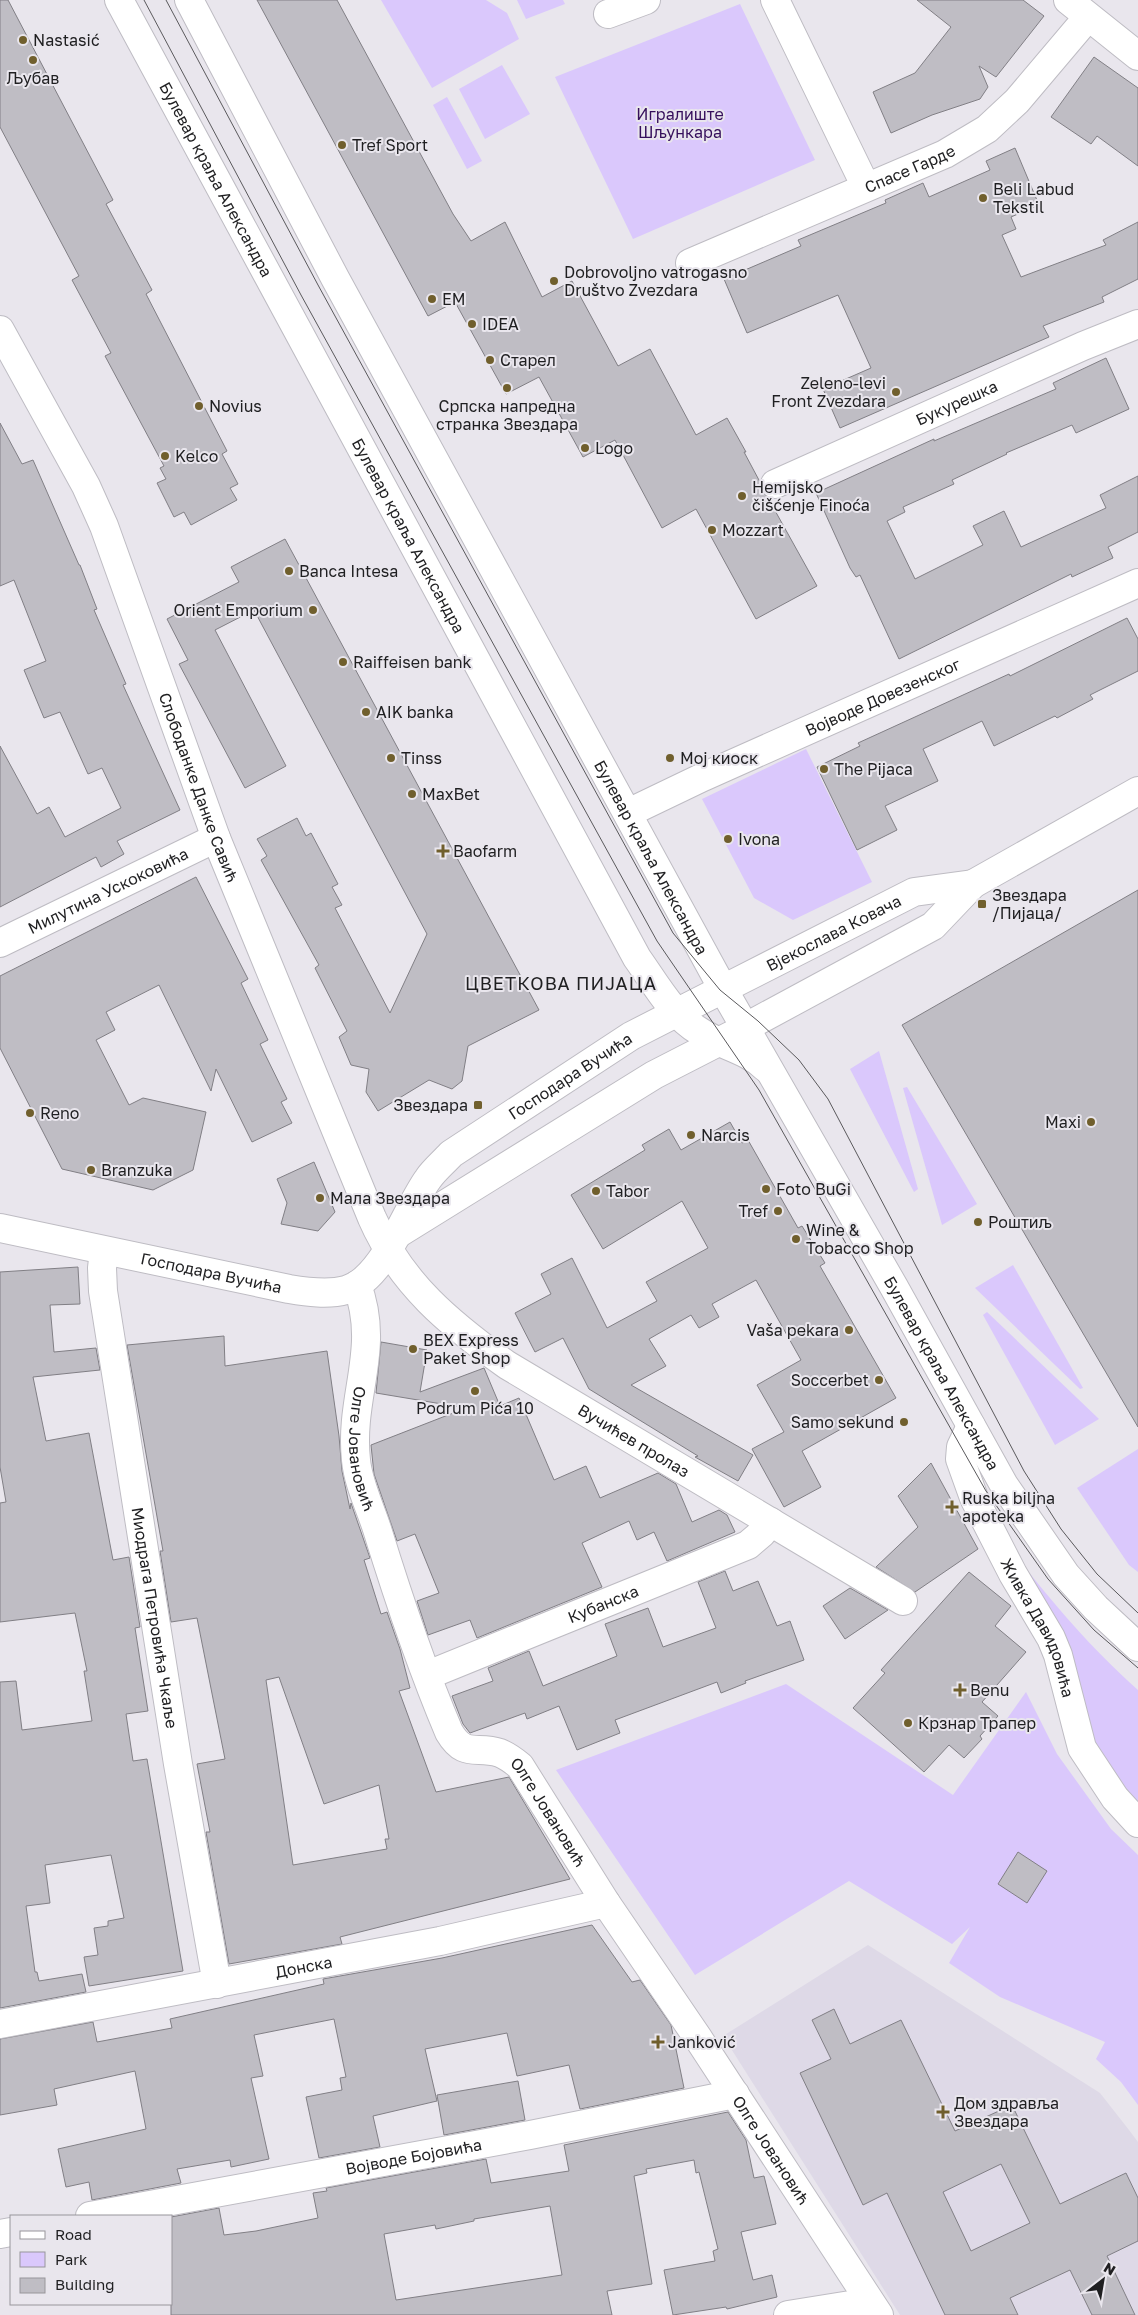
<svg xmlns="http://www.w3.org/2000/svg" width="1138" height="2315" font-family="'Golos Text',sans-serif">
  <rect width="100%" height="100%" fill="#e9e6ed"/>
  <path fill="#ded9e7" d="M868,1945L1100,2093L1129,2130L1138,2142V2315H900L723,2036Z"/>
  <g fill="#dac8fc">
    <path d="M381,0H486L507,13L519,39L432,88Z"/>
    <path d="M517,0H563L565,4L526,19Z"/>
    <path d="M740,4L815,160L633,239L555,77Z"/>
    <path d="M502,65L530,114L485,139L459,89Z"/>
    <path d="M447,97L482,161L467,169L433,105Z"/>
    <path d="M806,749L872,882L793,920L754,898L702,799Z"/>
    <path d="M879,1051L918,1189L914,1192L850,1069Z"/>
    <path d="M907,1087L977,1204L942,1225L903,1088Z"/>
    <path d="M1013,1265L1083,1388L1080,1389L975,1288Z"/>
    <path d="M987,1312L1099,1419L1055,1445L983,1315Z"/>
    <path d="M1138,1449V1572L1129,1565L1077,1488Z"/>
    <path d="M1007,1544C1049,1599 1087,1644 1138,1690V1810L1101,1763Z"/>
    <path d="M786,1684L953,1795L1026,1692L1057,1754L1111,1829L1138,1855V2105L1121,2082L1096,2059L1105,2042L1000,1997L949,1963L970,1927L952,1944L849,1881L695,1975L556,1770Z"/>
  </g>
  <g fill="#bfbdc4" stroke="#817f85" fill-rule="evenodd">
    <path d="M0,0H8L113,200L106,204L152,290L146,294L227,451L222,454L238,484L230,488L237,500L191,525L184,512L174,517L157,483L166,479L160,468L164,466L105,356L111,353L72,280L79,276L0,127Z"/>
    <path d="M257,0H337L453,214L471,241L505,222L542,297L572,281L618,366L650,349L696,435L727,418L746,452H744L760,482L761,491L768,498L817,586L756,619L696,509L662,528L615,440L583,457L539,377L506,394L455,302L428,316Z"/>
    <path d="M917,0H1023L1044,16L996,77L979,66L988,87L980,99L932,115L891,133L873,92L915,73L951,27Z"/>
    <path d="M1094,57L1138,88V166L1097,136L1091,144L1051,117Z"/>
    <path d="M1015,148L1039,205L1011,217L1016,229L1002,235L1021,277L1106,245L1103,240L1138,222V279L1102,297L1104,302L1043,326L1049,337L840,428L823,389L871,368L838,295L747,333L724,279L801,246L798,240L886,203L885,200L923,183L929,197L990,170L986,161Z"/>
    <path d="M1106,358L1129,409L1076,433L1072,425L1006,453L1007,454L952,480L954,484L903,507L905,512L887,521L915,579L983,545L973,526L1004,511L1021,547L1106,508L1100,495L1138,476V532L1108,547L1113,558L1072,577L1071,574L899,659L860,575L856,577L850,568L816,493L934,439V441L1056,389L1053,383Z"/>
    <path d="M0,423L22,464L33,460L79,565H80L97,609L94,610L126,684L123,685L180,810L117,841L124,854L101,867L96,857L0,907V746L37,814L49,807L65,837L121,808L102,768L88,774L60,712L44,718L24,670L46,661L14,580L0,586Z"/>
    <path d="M285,539L539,1010L468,1046L462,1081L452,1089L429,1080L378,1111L366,1092L369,1069L351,1065L339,1037L347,1031L315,968L319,965L261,860L267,856L257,839L297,818L306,836L311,833L338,884L332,887L342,905L335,908L390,1013L427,934L254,610L215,630L286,766L245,788L179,664L188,660L167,619L239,582L231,567Z"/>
    <path d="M1127,618L1138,639V671L1090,695L1093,699L1057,718L1055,716L994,746L982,721L923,749L938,781L885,806L897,830L857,850L817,767L860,746L858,743L1009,674L1010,676Z"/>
    <path d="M196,877L248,979L241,983L268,1040L260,1044L287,1099L281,1102L292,1123L252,1142L216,1069L211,1091L159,985L106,1012L115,1030L96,1040L129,1105L143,1098L206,1112L193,1170L153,1190L62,1169L0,1048V976Z"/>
    <path d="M1138,890V1427L902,1025Z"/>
    <path d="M730,1122L742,1143L748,1140L798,1228L802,1226L825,1263L820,1266L896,1398L802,1451L821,1487L784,1507L752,1449L784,1432L757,1385L801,1360L756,1280L712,1304L719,1317L699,1328L691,1315L649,1339L666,1366L631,1385L753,1455L738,1481L695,1457L698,1456L589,1389L563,1338L535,1352L515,1313L551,1294L541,1274L572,1258L607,1328L657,1301L646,1282L708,1248L682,1201L603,1249L571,1195L645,1150L642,1145L669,1129L681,1150Z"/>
    <path d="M314,1162L335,1212L318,1231L281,1224L287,1203L277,1179Z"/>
    <path d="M78,1267L80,1304L50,1305L54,1352L96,1348L100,1370L33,1377L46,1441L89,1433L113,1560L129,1557L140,1627L135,1628L148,1711L126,1714L133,1761L147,1759L183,1971L89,1986L84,1957L98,1955L94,1928L108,1926V1921L124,1918L111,1855L45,1865L50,1903L26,1906L35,1972H37L39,1981L82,1974L86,1992L0,2008V1682L16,1681L22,1730L92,1721L84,1671H87L75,1613L0,1622V1503L6,1502L0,1467V1272Z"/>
    <path d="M224,1336L225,1366L327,1351L339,1436L342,1471L350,1509L351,1503L370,1558L364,1560L381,1614L387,1612L400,1649L410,1688L399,1691L436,1792L509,1777L570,1879L340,1937L342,1944L229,1964L206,1832H210L197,1764L225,1759L197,1618L171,1622L160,1551H163L127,1345ZM279,1677L324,1804L379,1785L389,1839H385L387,1849L293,1865L266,1680Z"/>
    <path d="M381,1342L427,1350L420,1392L484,1368L500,1406L519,1398L554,1480L586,1466L600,1498L658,1473L676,1484L692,1522L719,1510L727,1515L735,1532L667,1561L654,1532L637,1540L629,1521L582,1543L602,1587L477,1638L470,1620L428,1635L417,1601L439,1593L415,1534L397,1541L374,1474L371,1445L466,1408L376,1393Z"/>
    <path d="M931,1463L978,1549L915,1592L876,1567L918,1527L898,1496Z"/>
    <path d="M725,1571L733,1591L758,1581L777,1626L790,1621L804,1660L745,1681L746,1683L721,1693L717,1682L615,1720L620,1733L577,1750L559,1706L527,1719L525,1713L470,1733L463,1724L452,1696L493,1681L488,1668L529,1651L543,1686L617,1656L605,1624L648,1608L663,1647L716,1628L698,1582Z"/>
    <path d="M969,1572L1011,1606L995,1626L1026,1652L982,1702L998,1716L980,1736L982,1739L964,1758L949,1745L924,1772L853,1708L885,1673L881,1670Z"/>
    <path d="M850,1588L888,1610L845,1639L823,1606Z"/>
    <path d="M1018,1852L1047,1871L1027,1903L998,1884Z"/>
    <path d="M592,1925L632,1982L640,1980L671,2025L684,2088L580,2109L569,2065L517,2076L507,2033L425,2049L437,2101L373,2116L380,2147L319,2158L306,2097L342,2090L340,2078L346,2077L334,2019L254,2035L263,2076L251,2078L269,2159L231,2167L230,2160L177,2169L181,2183L92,2200L89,2182L66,2187L58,2149L146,2129L135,2071L54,2089L57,2105L0,2115V2039L93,2022L97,2042L172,2028L170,2019L324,1984L323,1979L442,1958Z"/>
    <path d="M834,2009L850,2044L901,2020L955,2131L1012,2105L1060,2204L1126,2173L1138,2198V2241L1107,2256L1135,2315H1092L1070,2270L1010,2298L1018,2315H945L887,2193L863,2205L800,2073L831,2059L812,2020ZM1001,2164L1030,2223L971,2251L943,2192Z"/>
    <path d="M518,2081L525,2120L444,2135L437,2095Z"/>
    <path d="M728,2112L746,2140L754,2178L764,2176L776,2224L741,2232L753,2280L772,2275L777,2297L727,2309L726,2307L673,2315L664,2270L715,2261L713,2251L718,2249L699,2172L696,2173L694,2160L646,2169L647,2173L634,2176L652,2284L607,2291L612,2315H171V2217L219,2208L224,2235L256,2231L318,2218L313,2193L327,2191L326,2188L486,2159L491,2183L569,2171L564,2145ZM550,2206L562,2275L396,2300L384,2234L435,2225L436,2229L474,2221V2219Z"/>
  </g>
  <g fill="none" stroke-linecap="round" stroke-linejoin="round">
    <g stroke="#bebcc3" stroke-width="30">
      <g id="minor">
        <path d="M775,0L866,187"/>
        <path d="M1068,0L1138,56"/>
        <path d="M608,14L646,0"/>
        <path id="s1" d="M690,263L945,154L987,129L1017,101L1088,17"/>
        <path id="s2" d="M0,330L86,486L104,526L216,838L372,1218C401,1284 450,1324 507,1365L903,1601"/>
        <path id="s3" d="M775,484L1083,346L1138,324"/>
        <path id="s4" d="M628,813L703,777L1138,583"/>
        <path id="s5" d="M0,943L216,838"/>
        <path id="s6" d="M723,989L914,892L973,884"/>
        <path d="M746,1027L933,926L973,884L1138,791"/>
        <path id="s7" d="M104,1251L102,1268L103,1291L178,1764L217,1984"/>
        <path id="s8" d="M357,1285C381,1349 349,1396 356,1460C358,1483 370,1507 377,1529C398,1597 421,1666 449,1732C465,1759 476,1745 500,1753C507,1756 514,1761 520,1766L606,1903L698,2038L879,2315"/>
        <path id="s9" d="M971,1426L961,1447L960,1459L974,1498L1013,1574L1051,1638L1058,1655L1082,1748L1115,1798L1138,1823"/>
        <path id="s10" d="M428,1675L748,1545L762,1533L771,1522"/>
        <path id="s11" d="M0,2024L440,1941L606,1903"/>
        <path id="s12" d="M90,2216L530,2135L735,2094"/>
        <path d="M0,2234L11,2232"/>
        <path d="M788,2315L869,2302"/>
      </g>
    </g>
    <g stroke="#bebcc3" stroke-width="30">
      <g id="major">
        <path id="s13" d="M119,0L637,958C655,983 672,1015 699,1031C721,1046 747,1049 766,1068"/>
        <path id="s14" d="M189,0L335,278L723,989L894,1287L1004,1485L1066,1575L1096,1608L1138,1647"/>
        <path id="s15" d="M0,1228L289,1289C307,1292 328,1295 346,1290C384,1279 406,1209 428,1179C434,1170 444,1162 451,1154L631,1036L723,989"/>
        <path d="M399,1233L654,1075L732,1035"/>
      </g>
    </g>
    <use href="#minor" stroke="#fff" stroke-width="28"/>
    <use href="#major" stroke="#fff" stroke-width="28"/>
    <g stroke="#5a595c" stroke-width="1">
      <path d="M144,0L301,295L657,941L759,1090L986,1491L1048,1579L1094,1630L1138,1668"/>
      <path d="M166,0L318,285L673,933L720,990L758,1021L799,1060L828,1099L1024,1471L1061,1529L1097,1574L1138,1613"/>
    </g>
  </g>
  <g fill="#705f2d" stroke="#e9e6ed" stroke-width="2">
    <circle cx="23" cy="40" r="5"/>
    <circle cx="33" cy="60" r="5"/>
    <circle cx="342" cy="145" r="5"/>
    <circle cx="983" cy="198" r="5"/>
    <circle cx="554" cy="281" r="5"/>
    <circle cx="432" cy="299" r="5"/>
    <circle cx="472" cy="324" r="5"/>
    <circle cx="490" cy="360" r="5"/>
    <circle cx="507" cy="388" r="5"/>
    <circle cx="896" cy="392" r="5"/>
    <circle cx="199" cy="406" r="5"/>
    <circle cx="585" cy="448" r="5"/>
    <circle cx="165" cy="456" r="5"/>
    <circle cx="742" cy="496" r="5"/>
    <circle cx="712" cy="530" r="5"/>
    <circle cx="289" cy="571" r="5"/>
    <circle cx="313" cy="610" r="5"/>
    <circle cx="343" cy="662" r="5"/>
    <circle cx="366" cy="712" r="5"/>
    <circle cx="391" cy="758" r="5"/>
    <circle cx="670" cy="758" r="5"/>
    <circle cx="824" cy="769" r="5"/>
    <circle cx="412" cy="794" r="5"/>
    <circle cx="728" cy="839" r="5"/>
    <path d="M440.5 843.5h5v5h5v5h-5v5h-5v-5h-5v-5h5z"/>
    <rect x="977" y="899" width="10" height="10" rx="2.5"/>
    <rect x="473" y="1100" width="10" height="10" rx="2.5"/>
    <circle cx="30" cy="1113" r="5"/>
    <circle cx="1091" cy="1122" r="5"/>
    <circle cx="691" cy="1135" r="5"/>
    <circle cx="91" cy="1170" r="5"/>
    <circle cx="766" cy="1189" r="5"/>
    <circle cx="596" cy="1191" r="5"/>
    <circle cx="320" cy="1198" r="5"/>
    <circle cx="778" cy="1211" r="5"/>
    <circle cx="978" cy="1222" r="5"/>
    <circle cx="796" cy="1239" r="5"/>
    <circle cx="849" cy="1330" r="5"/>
    <circle cx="413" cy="1349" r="5"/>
    <circle cx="879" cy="1380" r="5"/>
    <circle cx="475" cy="1391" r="5"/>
    <circle cx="904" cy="1422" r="5"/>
    <path d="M949.5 1499.5h5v5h5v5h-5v5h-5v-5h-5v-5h5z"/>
    <path d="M957.5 1682.5h5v5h5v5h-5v5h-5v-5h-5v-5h5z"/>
    <circle cx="908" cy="1723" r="5"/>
    <path d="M655.5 2034.5h5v5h5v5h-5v5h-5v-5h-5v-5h5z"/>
    <path d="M940.5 2104.5h5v5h5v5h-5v5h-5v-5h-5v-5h5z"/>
  </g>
  <g text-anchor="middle" stroke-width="4" stroke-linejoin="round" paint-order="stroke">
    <g font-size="16" fill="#1f1f21" stroke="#e9e6ed" text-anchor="start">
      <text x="33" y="46">Nastasić</text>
      <text x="33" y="84" text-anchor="middle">Љубав</text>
      <text x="352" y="151">Tref Sport</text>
      <text x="993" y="195">Beli Labud<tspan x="993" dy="18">Tekstil</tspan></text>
      <text x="564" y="278">Dobrovoljno vatrogasno<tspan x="564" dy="18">Društvo Zvezdara</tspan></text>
      <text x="442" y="305">EM</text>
      <text x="482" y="330">IDEA</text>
      <text x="500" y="366">Старел</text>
      <text x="886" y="389" text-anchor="end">Zeleno-levi<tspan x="886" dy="18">Front Zvezdara</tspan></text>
      <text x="209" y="412">Novius</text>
      <text x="507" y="412" text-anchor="middle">Српска напредна<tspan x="507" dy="18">странка Звездара</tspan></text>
      <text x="595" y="454">Logo</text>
      <text x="175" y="462">Kelco</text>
      <text x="752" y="493">Hemijsko<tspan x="752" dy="18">čišćenje Finoća</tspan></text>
      <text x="722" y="536">Mozzart</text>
      <text x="299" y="577">Banca Intesa</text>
      <text x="303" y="616" text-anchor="end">Orient Emporium</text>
      <text x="353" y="668">Raiffeisen bank</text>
      <text x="376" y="718">AIK banka</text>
      <text x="401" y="764">Tinss</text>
      <text x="680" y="764">Мој киоск</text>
      <text x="834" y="775">The Pijaca</text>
      <text x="422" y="800">MaxBet</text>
      <text x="738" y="845">Ivona</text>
      <text x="453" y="857">Baofarm</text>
      <text x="992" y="901">Звездара<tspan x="992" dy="18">/Пијаца/</tspan></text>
      <text x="468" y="1111" text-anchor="end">Звездара</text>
      <text x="40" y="1119">Reno</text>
      <text x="1081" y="1128" text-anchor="end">Maxi</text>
      <text x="701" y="1141">Narcis</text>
      <text x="101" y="1176">Branzuka</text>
      <text x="776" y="1195">Foto BuGi</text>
      <text x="606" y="1197">Tabor</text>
      <text x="330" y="1204">Мала Звездара</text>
      <text x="768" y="1217" text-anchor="end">Tref</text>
      <text x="988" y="1228">Роштиљ</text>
      <text x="806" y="1236">Wine &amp;<tspan x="806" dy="18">Tobacco Shop</tspan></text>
      <text x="839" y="1336" text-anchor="end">Vaša pekara</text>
      <text x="423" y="1346">BEX Express<tspan x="423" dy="18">Paket Shop</tspan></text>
      <text x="869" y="1386" text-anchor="end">Soccerbet</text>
      <text x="475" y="1414" text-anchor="middle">Podrum Pića 10</text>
      <text x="894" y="1428" text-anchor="end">Samo sekund</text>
      <text x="962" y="1504">Ruska biljna<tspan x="962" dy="18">apoteka</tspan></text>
      <text x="970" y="1696">Benu</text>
      <text x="918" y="1729">Крзнар Трапер</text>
      <text x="668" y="2048">Janković</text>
      <text x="954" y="2109">Дом здравља<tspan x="954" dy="18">Звездара</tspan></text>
    </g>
    <g font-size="16" fill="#36105c" stroke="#e9e6ed">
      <text x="680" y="120">Игралиште<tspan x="680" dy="18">Шљункара</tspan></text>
    </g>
    <g font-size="16" fill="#1f1f21" stroke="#e9e6ed">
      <text dy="6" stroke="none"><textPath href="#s1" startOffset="239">Спасе Гарде</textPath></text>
      <text dy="6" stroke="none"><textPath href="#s13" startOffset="204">Булевар краља Александра</textPath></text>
      <text dy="6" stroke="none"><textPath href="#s3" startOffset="199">Букурешка</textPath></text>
      <text dy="6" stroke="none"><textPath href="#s13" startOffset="609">Булевар краља Александра</textPath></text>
      <text dy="6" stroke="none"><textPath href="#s4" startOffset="280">Војводе Довезенског</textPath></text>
      <text dy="6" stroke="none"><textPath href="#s2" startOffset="500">Слободанке Данке Савић</textPath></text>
      <text dy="6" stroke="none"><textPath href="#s14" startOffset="974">Булевар краља Александра</textPath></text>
      <text dy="6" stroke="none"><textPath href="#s5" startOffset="120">Милутина Ускоковића</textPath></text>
      <text dy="6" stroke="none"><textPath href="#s6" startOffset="124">Вјекослава Ковача</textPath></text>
      <text dy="6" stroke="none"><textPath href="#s15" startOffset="670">Господара Вучића</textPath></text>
      <text dy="6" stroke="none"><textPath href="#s15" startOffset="216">Господара Вучића</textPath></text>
      <text dy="6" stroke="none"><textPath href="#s14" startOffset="1566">Булевар краља Александра</textPath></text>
      <text dy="6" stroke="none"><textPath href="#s2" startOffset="1314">Вучићев пролаз</textPath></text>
      <text dy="6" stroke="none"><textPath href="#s8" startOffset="166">Олге Јовановић</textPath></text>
      <text dy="6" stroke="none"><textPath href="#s10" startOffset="189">Кубанска</textPath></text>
      <text dy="6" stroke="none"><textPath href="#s7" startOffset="371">Миодрага Петровића Чкаље</textPath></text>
      <text dy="6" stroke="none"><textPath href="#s9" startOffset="222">Живка Давидовића</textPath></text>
      <text dy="6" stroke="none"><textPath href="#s8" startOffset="601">Олге Јовановић</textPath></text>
      <text dy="6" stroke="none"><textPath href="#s11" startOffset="309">Донска</textPath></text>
      <text dy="6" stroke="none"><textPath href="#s8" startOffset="1006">Олге Јовановић</textPath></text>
      <text dy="6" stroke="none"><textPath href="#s12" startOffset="329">Војводе Бојовића</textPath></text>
    </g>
    <g font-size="18" letter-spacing="1" fill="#1f1f21" stroke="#e9e6ed">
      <text x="561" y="990">ЦВЕТКОВА ПИЈАЦА</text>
    </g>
  </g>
  <rect x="10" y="2215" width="162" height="90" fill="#e9e6ed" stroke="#98969b"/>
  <rect x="20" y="2231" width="25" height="8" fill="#ffffff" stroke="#98969b"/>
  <text x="55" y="2240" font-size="15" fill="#1f1f21">Road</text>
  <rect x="20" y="2252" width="25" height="15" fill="#dac8fc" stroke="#98969b"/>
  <text x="55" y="2265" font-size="15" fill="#1f1f21">Park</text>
  <rect x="20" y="2278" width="25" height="15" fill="#bfbdc4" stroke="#98969b"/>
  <text x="55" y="2290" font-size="15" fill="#1f1f21">Building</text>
  <g transform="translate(1103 2280) rotate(31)" stroke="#e9e6ed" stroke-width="4" paint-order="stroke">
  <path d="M0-4L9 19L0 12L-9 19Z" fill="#1f1f21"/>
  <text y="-8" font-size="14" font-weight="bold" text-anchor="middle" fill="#1f1f21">N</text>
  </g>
</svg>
